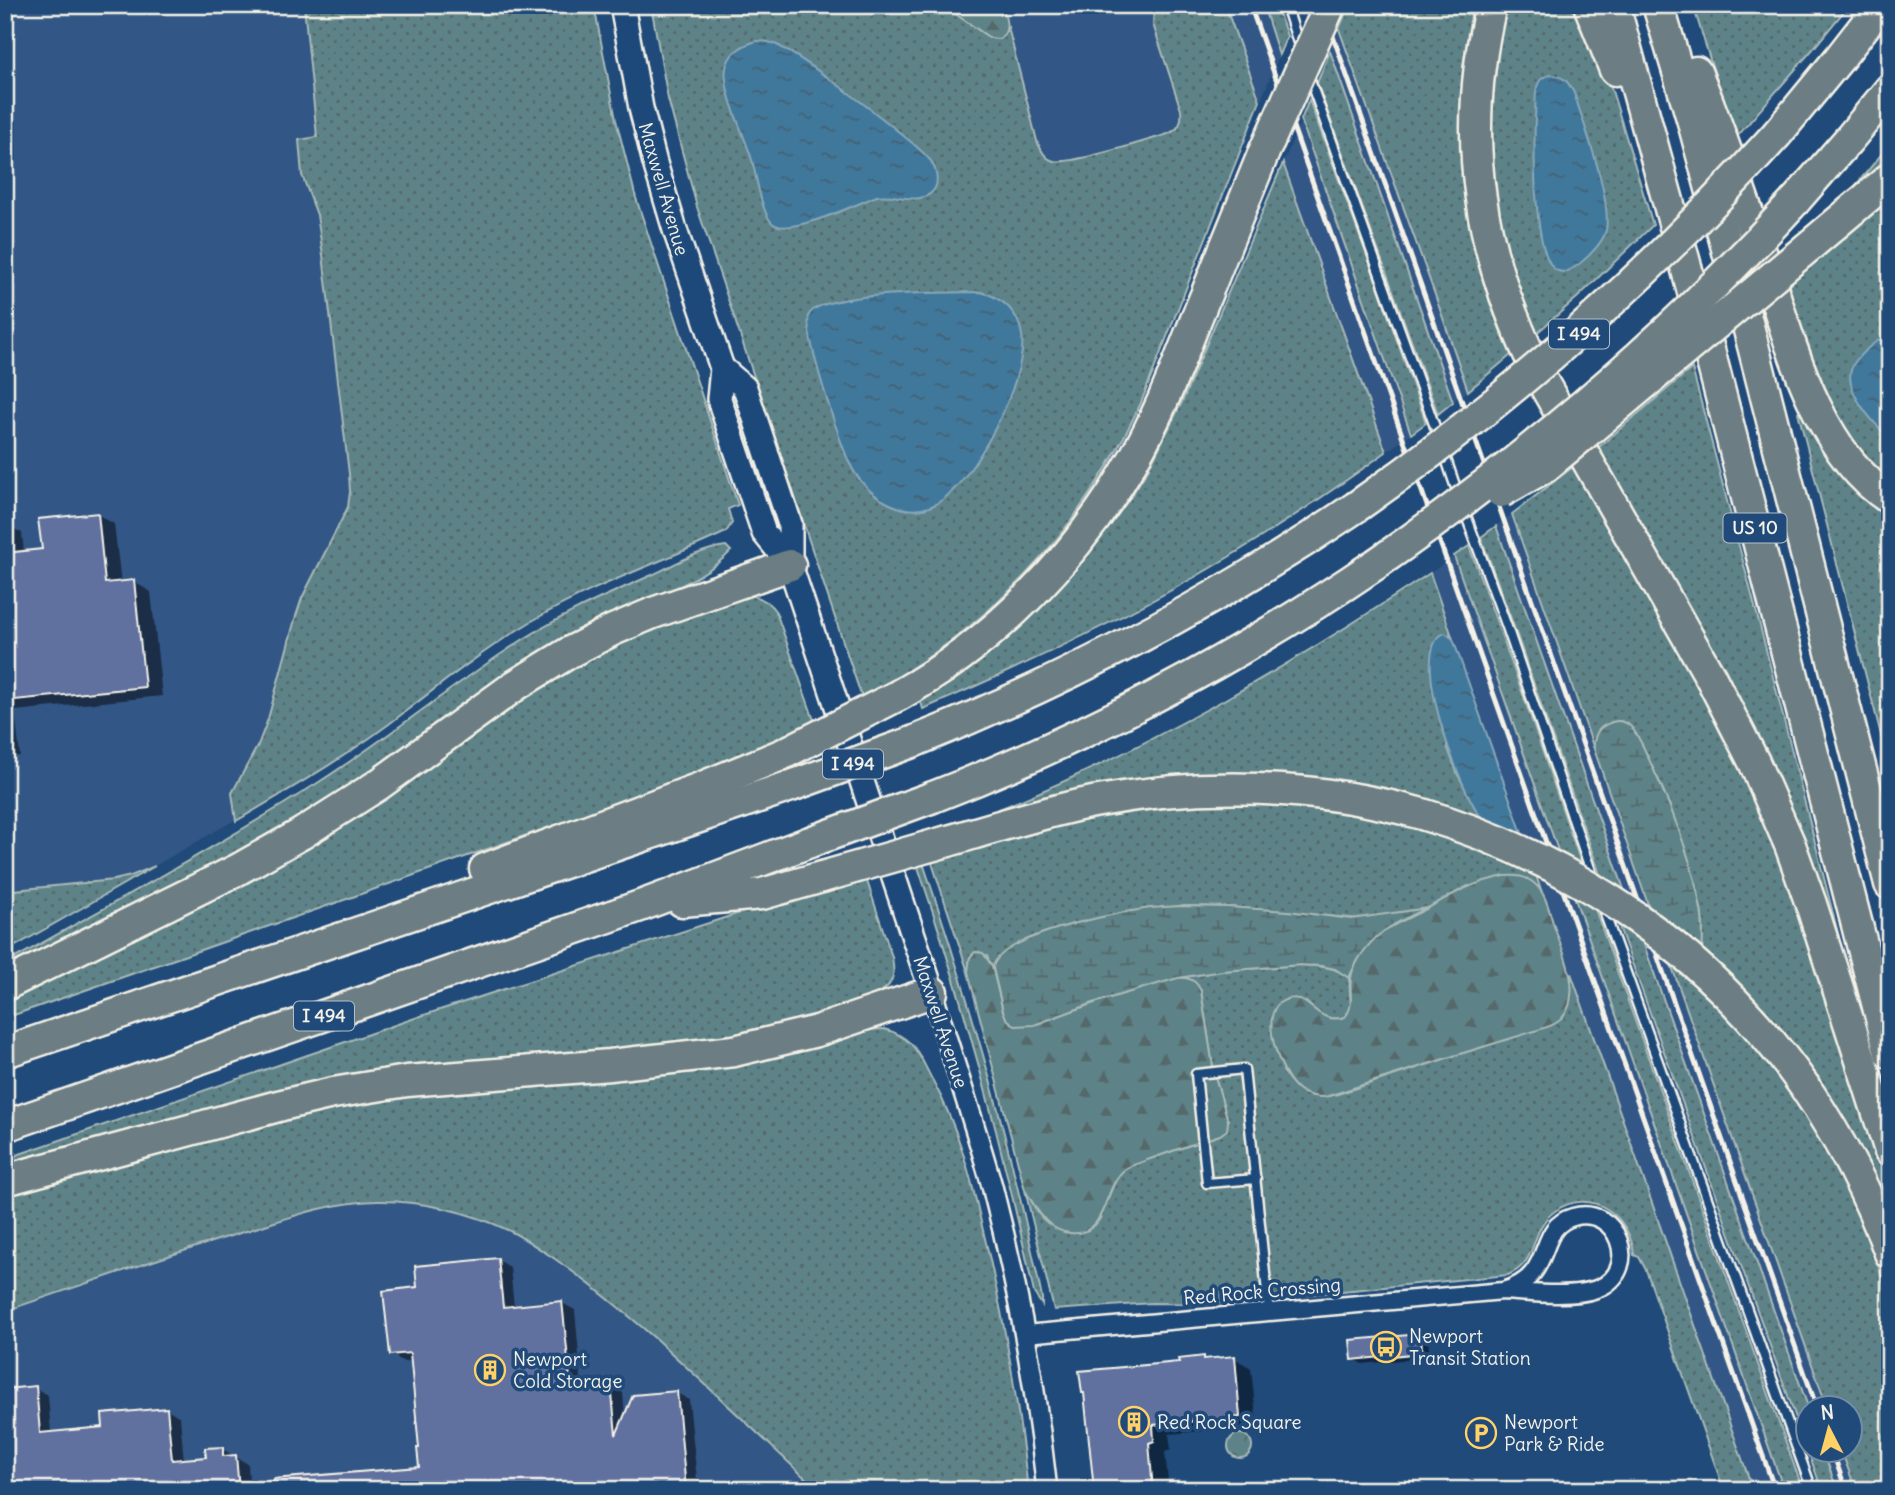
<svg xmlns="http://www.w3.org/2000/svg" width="1895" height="1495" font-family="Delius,sans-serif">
  <defs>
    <pattern id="grass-dots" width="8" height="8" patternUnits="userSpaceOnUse" patternTransform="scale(1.75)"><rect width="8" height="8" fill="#5d8287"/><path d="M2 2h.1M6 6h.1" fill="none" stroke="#54686a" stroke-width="1.8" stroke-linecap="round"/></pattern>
    <pattern id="forest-firs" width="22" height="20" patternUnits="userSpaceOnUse" patternTransform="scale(1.75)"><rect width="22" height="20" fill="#5d8287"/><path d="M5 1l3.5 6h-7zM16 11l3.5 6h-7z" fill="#54686a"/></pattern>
    <pattern id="wetland-marsh" width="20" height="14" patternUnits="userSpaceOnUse" patternTransform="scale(1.75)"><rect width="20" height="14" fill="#5d8287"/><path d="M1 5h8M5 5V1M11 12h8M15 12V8" fill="none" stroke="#54686a"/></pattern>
    <pattern id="park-crowns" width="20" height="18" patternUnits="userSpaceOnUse" patternTransform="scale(1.75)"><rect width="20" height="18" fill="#5d8287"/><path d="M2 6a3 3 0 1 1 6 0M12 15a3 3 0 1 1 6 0" fill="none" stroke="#54686a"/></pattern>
    <pattern id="water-ripples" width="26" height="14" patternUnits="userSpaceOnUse" patternTransform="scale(1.75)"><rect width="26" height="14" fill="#40789c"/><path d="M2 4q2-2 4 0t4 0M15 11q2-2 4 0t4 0" fill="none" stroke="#446071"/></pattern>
  </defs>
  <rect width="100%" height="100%" fill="#1f4a7a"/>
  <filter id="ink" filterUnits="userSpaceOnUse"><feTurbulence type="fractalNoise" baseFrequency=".0143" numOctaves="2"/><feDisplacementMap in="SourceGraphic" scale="14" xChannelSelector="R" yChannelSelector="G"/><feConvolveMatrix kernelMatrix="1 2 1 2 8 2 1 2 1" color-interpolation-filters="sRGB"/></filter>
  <g filter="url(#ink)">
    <g fill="#325685">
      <path d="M5,5H594L616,120L636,198L738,505L728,509L731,524L726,532L595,588L532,621L468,664L406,711L308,778L5,952Z"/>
      <path d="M651,5H1263L1279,55L1239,156L708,242L681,151L663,73Z"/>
      <path d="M1339,29L1434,292L1468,391L1453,402L1330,51Z"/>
      <path d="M1301,120L1411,434L1386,452L1283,163Z"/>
      <path d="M1512,514L1550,626L1651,913L1626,895L1496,526Z"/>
      <path d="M1454,556L1560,856L1524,839L1430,573Z"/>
      <path d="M1536,876L1574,896L1784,1490H1753Z"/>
      <path d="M1643,942L1671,964L1827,1407H1808Z"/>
      <path d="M917,1052L937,1089L954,1125L977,1203L999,1299L1008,1347L1022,1436L1028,1490H5V1226Z"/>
      <path d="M1823,1450H1841L1856,1490H1837Z"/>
    </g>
    <g fill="url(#grass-dots)" stroke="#a8bab8" stroke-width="2">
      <path d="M304,5H594L616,120L636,198L738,505L728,509L732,523L726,532C660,563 595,584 532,621C487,648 447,679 406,711C353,753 294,787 236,821L232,793L258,745L268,719L295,619L302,598L348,507L350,492L349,474L323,255L317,215L302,175L299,140L317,137Z"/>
      <path d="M651,5H943L990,38L999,39L1005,34L1008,27L1037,141C1041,150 1045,159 1054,161C1070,165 1142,142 1162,136C1176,132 1183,126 1181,110L1153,24L1154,5H1225L1260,101L1140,405C1078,536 989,629 862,698L697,207L668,99Z"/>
      <path d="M1263,5H1276L1287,36L1279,55Z"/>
      <path d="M1349,5H1473C1448,124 1460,245 1511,355L1468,391L1434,292L1339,29Z"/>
      <path d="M1507,5H1581L1606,71L1653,225L1578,297L1532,337L1521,311L1490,188L1491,73Z"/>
      <path d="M1693,5H1849L1813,49L1735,139Z"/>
      <path d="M1330,51L1453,402L1438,414L1317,83Z"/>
      <path d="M1309,100L1373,272L1426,423L1411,434L1301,120Z"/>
      <path d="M1890,144V165L1858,189L1855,186Z"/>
      <path d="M1283,163L1386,452C1324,497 1261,539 1195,577C1107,627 1016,669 923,709L920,699L989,651L1038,610L1075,570L1130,498L1149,468L1182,402Z"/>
      <path d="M1890,197V484C1833,434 1809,357 1783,289Z"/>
      <path d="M1692,368L1759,622L1839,937L1833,939L1594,451Z"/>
      <path d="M1804,409L1890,513V770L1798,412Z"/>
      <path d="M1573,467L1644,586L1719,720L1762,810L1846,1043L1890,1177V1217L1702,954L1703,924L1701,909L1691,870L1671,809L1661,785L1636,734L1621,721L1611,722L1594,741V749L1512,514Z"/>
      <path d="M1496,526L1626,895L1602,880L1513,624L1481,537Z"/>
      <path d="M726,546L731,551C711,572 684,584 658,597L376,769L314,809L227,859L5,972V964C109,905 215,848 316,784C382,742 442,693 507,650C552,619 602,597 652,575C673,565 703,548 726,546Z"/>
      <path d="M1469,546L1521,689L1583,869L1560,856L1454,556Z"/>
      <path d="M1430,573L1453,639L1450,635L1447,746L1458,775L1486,823L1370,790L994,817L992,812C1147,750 1291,665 1430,573Z"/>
      <path d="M748,595C759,596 769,602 776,612L815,723L755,750L586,814L344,900L5,1018V997L498,714L571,667L652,628Z"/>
      <path d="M1289,802C1319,807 1349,812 1379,819C1433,831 1486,852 1536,876L1542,892L1538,886H1468L1428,908L1360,919L1228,907L1181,906L1146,909L1073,924L1041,934L1024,941L993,968L994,975L987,956L979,952L970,957L968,972L931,860L1051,824L1146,805Z"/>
      <path d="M923,863C972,1005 1012,1151 1042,1298V1305L1034,1293C1003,1148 965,1005 917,864Z"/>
      <path d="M155,866L5,952V891L114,880L131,876Z"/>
      <path d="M866,878L892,957C894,968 895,979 887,987C880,994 867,997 858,1001C787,1032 710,1040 634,1049L5,1170V1159L421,1016L752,909Z"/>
      <path d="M1574,896L1595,909L1803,1490H1784Z"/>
      <path d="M1618,924L1643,942L1808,1407V1450H1823L1837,1490H1822Z"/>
      <path d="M1671,964C1753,1032 1817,1120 1859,1218C1871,1245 1883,1275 1889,1303C1893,1322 1890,1343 1890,1362C1890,1405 1890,1447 1890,1490H1856L1841,1450H1850V1408L1827,1407Z"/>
      <path d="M1300,965C1318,966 1336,966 1349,978L1351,1007L1345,1017C1327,1022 1319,1014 1306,1002L1283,1071C1298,1095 1312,1101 1338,1094L1450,1057L1552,1025C1570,1015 1571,992 1571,973L1753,1490H1724L1646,1270L1639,1257L1634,1255C1631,1216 1591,1186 1555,1211C1528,1230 1540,1262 1508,1275L1209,1304L1152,1303L1054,1310L1025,1190C1031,1199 1035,1210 1042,1218C1057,1233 1085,1241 1099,1220C1108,1205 1110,1184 1123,1171C1132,1163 1147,1160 1158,1156C1179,1149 1199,1142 1220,1135L1228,1121L1214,1073L1201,990L1188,978H1178L1222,971Z"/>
      <path d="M884,1029C895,1032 903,1036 911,1044C921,1054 926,1069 933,1081C957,1125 970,1173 981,1222C1003,1310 1018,1399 1028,1490H818C765,1440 712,1390 658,1341C625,1312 591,1284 555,1259C540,1249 526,1239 510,1231C470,1212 420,1200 376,1201C328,1202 282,1220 237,1234C159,1258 82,1285 5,1311V1193L312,1110L415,1093L506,1089L708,1071L801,1051L868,1030Z"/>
    </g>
    <g fill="url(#forest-firs)" stroke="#a8bab8" stroke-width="2">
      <path d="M943,5H1002C1005,17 1012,31 999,39L990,38Z"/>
      <path d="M1505,876C1517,875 1527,876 1536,885C1547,895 1550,915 1555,929C1564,954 1583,994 1562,1018C1557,1025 1546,1027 1538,1030L1450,1057L1325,1097C1315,1097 1307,1096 1299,1090C1281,1077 1258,1016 1281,1002C1308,986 1314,1027 1345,1017C1357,1003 1346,986 1353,970C1372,927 1394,927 1430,907C1457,892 1474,882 1505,876Z"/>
      <path d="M975,952L983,953L992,966L1003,1011L1034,1025C1068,1012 1102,1000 1137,989C1152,984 1170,976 1185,978C1193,979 1198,983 1201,991L1214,1073L1228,1121L1227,1130L1220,1135C1198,1142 1175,1150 1153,1158C1145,1161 1135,1164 1127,1168C1102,1183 1109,1238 1070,1233C1047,1231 1036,1208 1025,1190L968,972L970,957Z"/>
    </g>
    <g fill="url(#wetland-marsh)" stroke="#a8bab8" stroke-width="2">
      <path d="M1617,721C1623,721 1627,722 1631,727C1640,737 1646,753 1652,766C1673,811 1693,861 1701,910C1704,925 1703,939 1702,954L1651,913L1594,749C1593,732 1601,724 1617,721Z"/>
      <path d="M1181,906L1228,907L1288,911L1351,919L1428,908C1389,925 1366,937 1349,978L1335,969L1321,966L1300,965L1222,971L1178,978L1096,1002L1034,1025L1015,1026L1006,1018L1003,1011L993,968C997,936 1115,913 1144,909C1156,907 1169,907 1181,906Z"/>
    </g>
    <circle fill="url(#park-crowns)" stroke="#a8bab8" stroke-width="2" cx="1240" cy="1446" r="12"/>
    <g fill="url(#water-ripples)" stroke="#88a8ba" stroke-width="2">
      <path d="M757,41C764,41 771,42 777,45C795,54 811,66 827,77C852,95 876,113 899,132C910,141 922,150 931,161C936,169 940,183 933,191C919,207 894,192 877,196C857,204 794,234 775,225C762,219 756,174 752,160C745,136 722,91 726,68C729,52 742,45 757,41Z"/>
      <path d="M1550,75C1564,76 1568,81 1574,93C1584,125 1612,198 1606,230C1603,245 1578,268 1565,272C1559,272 1555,271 1551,265C1533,239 1534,149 1535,116C1536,106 1534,93 1538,84C1540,78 1544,77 1550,75Z"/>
      <path d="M981,292C1003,298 1018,311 1022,335C1028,378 974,483 936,504C903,522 864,494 850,464C841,447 800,324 810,313C827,291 950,293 981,292Z"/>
      <path d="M1890,333V438C1874,424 1840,388 1853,365C1861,351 1877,341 1890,333Z"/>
      <path d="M1445,633L1453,639L1524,839C1514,835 1491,829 1485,822C1462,799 1404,647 1445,633Z"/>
    </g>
    <g fill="#0007">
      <path d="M97,514L114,524L121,583L134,582L151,592L162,696L15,711L20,756L5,757V524L22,533L24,553L44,551Z"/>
      <path d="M498,1260L510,1267L514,1307L562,1303L575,1310L582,1389L610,1386L623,1393L625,1418L677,1393L689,1400L698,1490H5L35,1388L48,1395L51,1434L105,1429L167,1409L180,1417L184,1461L208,1459L222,1449L248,1464L249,1480H254L258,1482L421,1469V1450L413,1360L404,1362L391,1354L419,1289Z"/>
      <path d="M1420,1335L1428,1340L1430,1357L1362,1364L1354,1359Z"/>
      <path d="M1203,1358L1207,1360L1234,1358L1251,1368L1257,1426L1169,1434L1171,1450L1165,1452L1169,1490H1093L1180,1364Z"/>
    </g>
    <g fill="#6071a0" stroke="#f4f1e8" stroke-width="2">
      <path d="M98,513L105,583L134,580L145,687L5,701V553L42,549L38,519Z"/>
      <path d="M498,1258L503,1307L562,1301L571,1388L611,1384L616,1435L633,1395L677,1391L686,1490H273V1479L419,1467L417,1448H419L410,1353L390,1355L383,1291L417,1287L415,1266Z"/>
      <path d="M1421,1334L1422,1353L1352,1360L1350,1340Z"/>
      <path d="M1204,1356V1359L1235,1356L1240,1417L1153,1425L1154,1441L1149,1443L1153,1490H1094L1084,1393H1082L1079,1371L1179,1362L1178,1359Z"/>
      <path d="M36,1386L40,1433L103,1427L102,1414L167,1408L172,1460L206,1457L205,1448L223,1447V1456L236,1455L239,1490H5V1389Z"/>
    </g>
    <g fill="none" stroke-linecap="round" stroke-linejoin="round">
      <g stroke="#f4f1e8" stroke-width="13">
        <g id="service">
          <path d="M1286,5L1300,49"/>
          <path d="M1308,75L1439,438"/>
          <path d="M1443,450L1459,497"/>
          <path d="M1464,510L1507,627L1594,880"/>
          <path d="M1602,906L1812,1490"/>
          <path d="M1256,1179L1207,1183L1196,1074L1244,1069L1269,1312"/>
        </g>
      </g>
      <g stroke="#f4f1e8" stroke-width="21">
        <path id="minor" d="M1025,1334L1503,1291C1529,1293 1576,1298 1599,1288C1642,1269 1617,1204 1573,1217C1534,1228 1557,1276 1503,1291"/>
      </g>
      <g stroke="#f4f1e8" stroke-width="24">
        <path id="tertiary" d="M932,992C952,1057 974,1121 992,1186C1018,1286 1036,1387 1047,1490"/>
      </g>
      <g stroke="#f4f1e8" stroke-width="28">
        <g id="secondary">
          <path d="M622,5L641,108L655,163L675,230L722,368L719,399L764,533L790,565"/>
          <path d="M722,368L745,388L790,524V565L932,992"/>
        </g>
      </g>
      <g stroke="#f4f1e8" stroke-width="35">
        <g id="motorway">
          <path d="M1491,5C1459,140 1479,257 1541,379L1710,676L1754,762L1790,845L1811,904L1890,1151"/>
          <path d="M1589,5L1615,70"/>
          <path d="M1614,5L1709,350L1890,1053"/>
          <path d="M1658,5L1693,122L1748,326L1890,884"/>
          <path d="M1696,72C1721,133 1742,196 1763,258C1789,339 1816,451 1890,499"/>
          <path d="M1777,134L1838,60L1881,5"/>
          <path d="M1795,201L1850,138L1890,89"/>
          <path d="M1807,248L1890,178"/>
          <path d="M899,695C997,641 1077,557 1133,460C1163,408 1183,350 1206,295C1225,247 1245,199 1264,152"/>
          <path d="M915,741C1070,679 1218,601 1356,507"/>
          <path d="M933,797C1089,737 1239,657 1376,564"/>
          <path d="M948,841C996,827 1044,812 1093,802C1202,781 1315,784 1422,814"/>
          <path d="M485,869L705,786L781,755"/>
          <path d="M682,901L762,894L822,877"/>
          <path d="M5,985L237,870L301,834L378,785L516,685L570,652L613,630L653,613L790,565"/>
          <path d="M5,1052L791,786"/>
          <path d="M1805,1087C1840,1139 1869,1194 1890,1253"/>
          <path d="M5,1126L643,905L810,842"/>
          <path d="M5,1180L282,1105L333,1093L407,1081L610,1065L734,1051L817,1031L932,992"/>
        </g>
      </g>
      <use href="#service" stroke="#1f4a7a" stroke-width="8"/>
      <use href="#minor" stroke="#1f4a7a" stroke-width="16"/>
      <use href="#tertiary" stroke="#1f4a7a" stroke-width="19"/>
      <use href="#secondary" stroke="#1f4a7a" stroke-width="23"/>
      <use href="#motorway" stroke="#6c7e84" stroke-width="30"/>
      <g stroke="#f4f1e8" stroke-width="5">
        <path d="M1250,5L1775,1490"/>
        <path d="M1322,5L1817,1408"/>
        <path d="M1832,1450L1846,1490"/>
      </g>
      <g stroke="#f4f1e8" stroke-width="35" stroke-linecap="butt">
        <g id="motorway-bridge">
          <path d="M1264,152L1330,5"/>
          <path d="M1501,492L1545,467L1807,248"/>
          <path d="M1356,507C1513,398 1649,276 1777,134"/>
          <path d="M1376,564C1529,458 1669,339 1795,201"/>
          <path d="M781,755L899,695"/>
          <path d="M791,786L915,741"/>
          <path d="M1422,814C1577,860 1712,954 1805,1087"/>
          <path d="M810,842L933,797"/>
          <path d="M822,877L948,841"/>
        </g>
      </g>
      <use href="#motorway-bridge" stroke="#6c7e84" stroke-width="30"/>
    </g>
  </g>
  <defs>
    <g id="bus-ring" transform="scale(1.575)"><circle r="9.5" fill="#1f4a7a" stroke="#ffd166" stroke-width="1.5"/><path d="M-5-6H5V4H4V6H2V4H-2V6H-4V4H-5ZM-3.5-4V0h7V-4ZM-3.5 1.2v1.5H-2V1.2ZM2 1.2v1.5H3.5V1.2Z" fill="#ffd166"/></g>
    <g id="building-ring" transform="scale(1.575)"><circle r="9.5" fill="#1f4a7a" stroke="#ffd166" stroke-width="1.5"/><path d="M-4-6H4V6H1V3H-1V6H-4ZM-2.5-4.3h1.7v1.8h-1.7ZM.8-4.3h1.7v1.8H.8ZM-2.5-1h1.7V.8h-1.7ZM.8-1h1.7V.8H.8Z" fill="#ffd166"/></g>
    <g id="parking-ring" transform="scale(1.575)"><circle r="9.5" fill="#1f4a7a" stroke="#ffd166" stroke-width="1.5"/><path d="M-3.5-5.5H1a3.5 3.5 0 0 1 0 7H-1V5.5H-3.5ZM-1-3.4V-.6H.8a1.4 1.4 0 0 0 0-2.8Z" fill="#ffd166"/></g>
  </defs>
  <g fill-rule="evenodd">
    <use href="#bus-ring" x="1386" y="1347"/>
    <use href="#building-ring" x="490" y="1370"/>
    <use href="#building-ring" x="1134" y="1422"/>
    <use href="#parking-ring" x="1481" y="1433"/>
  </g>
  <g text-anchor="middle" stroke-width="7" stroke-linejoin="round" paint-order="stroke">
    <g fill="#1f4a7a" stroke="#b4bfc7" stroke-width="2">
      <rect x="1549" y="319.5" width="60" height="29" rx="5"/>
      <rect x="1723.5" y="513.5" width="63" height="29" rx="5"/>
      <rect x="823" y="749.5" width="60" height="29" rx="5"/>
      <rect x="294" y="1001.5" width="60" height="29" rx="5"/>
    </g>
    <g font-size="18" font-weight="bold" fill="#f4f1e8">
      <text x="1579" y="340">I 494</text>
      <text x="1755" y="534">US 10</text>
      <text x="853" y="770">I 494</text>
      <text x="324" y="1022">I 494</text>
    </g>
    <g font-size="19" fill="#f4f1e8" stroke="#1f4a7a">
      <text transform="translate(664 189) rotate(74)" y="7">Maxwell Avenue</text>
      <text transform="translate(941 1022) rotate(72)" y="7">Maxwell Avenue</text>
      <text transform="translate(1262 1291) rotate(-5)" y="7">Red Rock Crossing</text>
    </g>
    <g font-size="19" fill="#f4f1e8" stroke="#1f4a7a" text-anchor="start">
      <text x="1409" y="1343">Newport<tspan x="1409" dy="22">Transit Station</tspan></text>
      <text x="513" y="1366">Newport<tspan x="513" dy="22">Cold Storage</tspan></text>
      <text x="1157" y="1429">Red Rock Square</text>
      <text x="1504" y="1429">Newport<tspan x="1504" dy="22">Park &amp; Ride</tspan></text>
    </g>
  </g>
  <rect width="1895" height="1495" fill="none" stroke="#1f4a7a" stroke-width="28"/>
  <rect x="14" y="14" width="1867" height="1467" fill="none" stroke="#f4f1e8" stroke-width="2.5" filter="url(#ink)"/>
  <g transform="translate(1829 1429) rotate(354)"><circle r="33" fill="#1f4a7a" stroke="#748da6" stroke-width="2"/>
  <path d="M0-5L12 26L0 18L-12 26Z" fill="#ffd166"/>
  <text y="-10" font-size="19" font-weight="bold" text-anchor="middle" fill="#f4f1e8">N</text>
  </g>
</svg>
